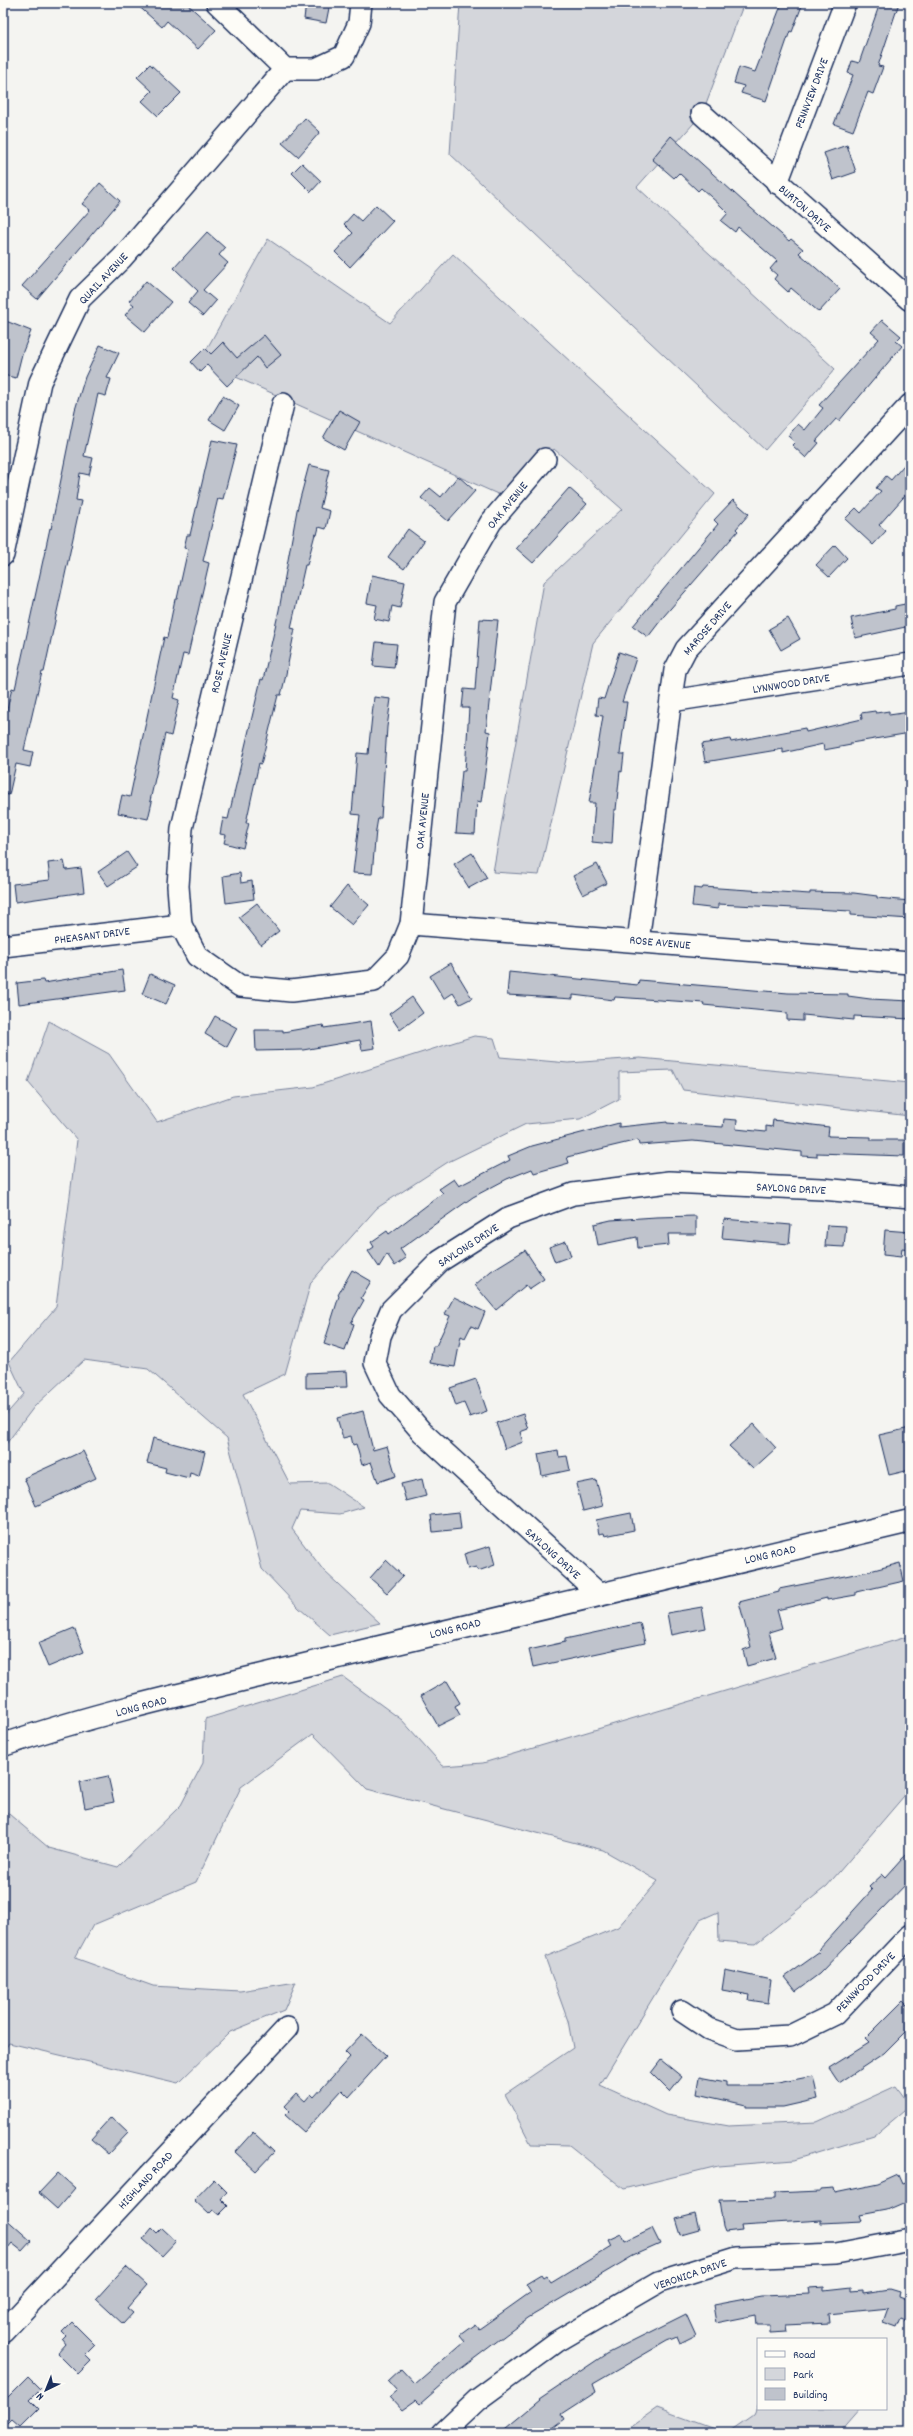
<svg xmlns="http://www.w3.org/2000/svg" width="913" height="2436" font-family="Dekko,sans-serif">
  <rect width="100%" height="100%" fill="#f4f4f1"/>
  <filter id="ink" filterUnits="userSpaceOnUse"><feTurbulence type="fractalNoise" baseFrequency=".025" numOctaves="2"/><feDisplacementMap in="SourceGraphic" scale="8" xChannelSelector="R" yChannelSelector="G"/><feConvolveMatrix kernelMatrix="1 2 1 2 8 2 1 2 1" color-interpolation-filters="sRGB"/></filter>
  <g filter="url(#ink)">
    <g fill="#d4d6db" stroke="#78829c">
      <path d="M460,3H744L702,114L637,187L835,369L765,450L450,154Z"/>
      <path d="M268,239L390,323L453,254L715,494L593,643L539,875L493,872L544,582L622,509L554,449L511,500L200,361Z"/>
      <path d="M49,1021L109,1054L157,1122L233,1096L313,1087L474,1036L494,1038L500,1057L568,1063L640,1058L910,1083V1116L683,1090L673,1070L619,1072V1099L580,1119L526,1124L448,1162L377,1208L311,1282L285,1374L243,1394L290,1484L328,1483L364,1507L340,1514L300,1511L292,1529L324,1571L380,1623L330,1635L299,1608L262,1569L227,1438L148,1369L84,1360L34,1407L3,1448V1418L24,1394L9,1362L56,1307L77,1140L28,1082Z"/>
      <path d="M910,1636V1789L827,1886L755,1944L719,1941L718,1912L700,1920L600,2085L666,2115L728,2126L817,2122L896,2086L910,2105L873,2136L794,2160L718,2166L624,2189L569,2145L531,2144L505,2094L573,2048L568,2021L545,1957L618,1927L658,1881L603,1850L367,1789L313,1734L241,1787L196,1882L93,1925L75,1958L153,1986L240,1991L296,1982L284,2010L230,2032L178,2083L9,2043L3,2052V1809L49,1848L118,1867L181,1805L203,1763L205,1719L343,1677L402,1720L443,1766L483,1763Z"/>
      <path d="M758,2404V2409H861L840,2433H727L753,2415Z"/>
      <path d="M657,2408L725,2433H622Z"/>
    </g>
    <g fill="#bfc3cc" stroke="#1b2f5e">
      <path d="M135,3H186L216,30L198,49L167,21L162,27Z"/>
      <path d="M306,3H330L326,23L304,19Z"/>
      <path d="M782,3H803L792,32L790,31L766,101L741,93L744,86L734,83L739,67L755,72Z"/>
      <path d="M880,3H899L878,66L883,67L873,94L868,92L853,131L834,124L853,75L848,73L852,61L859,63Z"/>
      <path d="M150,64L181,93L158,116L142,101L152,91L137,77Z"/>
      <path d="M305,118L320,132L298,157L282,143Z"/>
      <path d="M671,136L744,202L789,241L791,239L803,249L799,253L840,289L819,312L791,288L788,292L774,279L777,275L770,269L777,261L738,227L735,232L721,221L728,213L721,206L701,188L698,191L679,173L674,178L652,159Z"/>
      <path d="M847,145L856,172L833,180L824,153Z"/>
      <path d="M302,163L321,181L311,192L292,173Z"/>
      <path d="M100,183L120,201L37,299L22,286L90,210L82,204Z"/>
      <path d="M376,205L393,221L350,267L335,252L353,233L344,224L353,214L361,221Z"/>
      <path d="M207,232L225,248L219,255L228,263L203,290L216,301L203,316L188,303L198,291L174,268Z"/>
      <path d="M146,281L171,302L145,332L125,315L134,305L129,301Z"/>
      <path d="M882,320L901,336L896,341L902,346L839,421L836,419L816,441L819,443L806,458L792,445L795,442L788,436L798,424L805,430L823,408L819,405L879,339L871,332Z"/>
      <path d="M6,321L31,331L22,354L16,378L3,375V329Z"/>
      <path d="M264,335L281,355L265,368L257,357L227,386L207,365L200,372L191,362L205,348L211,354L223,342L237,358Z"/>
      <path d="M100,345L119,353L107,378L111,379L106,396L98,394L85,451L84,456L93,458L89,475L80,473L76,500L81,501L44,672H42L24,750L33,752L30,767L16,764L9,795L3,794V727L12,688L15,689L50,528L51,529L75,410L85,377Z"/>
      <path d="M223,396L239,406L225,430L209,420Z"/>
      <path d="M339,410L360,422L344,450L323,438Z"/>
      <path d="M212,440L237,445L223,499L218,498L203,561L209,563L188,655L183,654L173,698L179,700L171,736L165,734L150,801L152,802L148,819L118,813L122,795L130,797L164,637L167,638L175,599H177L188,549L184,548L187,535H190Z"/>
      <path d="M910,458V490L879,525L886,531L873,545L845,519L856,508L861,513L881,491L876,488L886,476L891,480Z"/>
      <path d="M309,465L329,470L320,508L330,511L326,529L319,527L317,535L315,534L307,565H305L291,628L295,629L285,679L281,695H278L261,764L259,763L246,823H249L243,848L224,843L226,835L220,834L223,818L228,819L261,679L263,680L279,610L297,510Z"/>
      <path d="M458,476L475,491L448,521L421,498L430,488L441,497Z"/>
      <path d="M569,488L587,504L533,563L516,548Z"/>
      <path d="M733,500L749,514L736,529L738,531L664,616L648,637L633,626L718,524L714,520Z"/>
      <path d="M408,529L424,541L404,569L388,557Z"/>
      <path d="M835,545L847,558L829,577L816,565Z"/>
      <path d="M372,575L405,582L400,608L392,606L389,622L374,619L377,605L367,603Z"/>
      <path d="M910,603V626L855,638L851,618L895,609V606Z"/>
      <path d="M788,618L800,639L781,650L769,629Z"/>
      <path d="M480,619L498,620L486,731L490,732L487,758L481,802L477,801L475,834L456,833L462,771H465L469,708H462L464,689L475,690Z"/>
      <path d="M376,642L397,644L394,668L373,666Z"/>
      <path d="M619,652L636,658L622,702H627L620,754H624L622,772L620,771L616,810H614L612,844L592,842L595,803H589L603,716L596,715L598,698L604,699Z"/>
      <path d="M374,697L391,699L387,727L381,818H378L376,830L372,874L353,873L360,815L352,814L357,753L368,754Z"/>
      <path d="M875,711L876,713L889,711V715L910,712V733L851,743V745L824,750L823,744L783,753V749L705,762L702,744L730,739L731,742L805,728L806,732L862,719L861,713Z"/>
      <path d="M127,852L137,867L108,886L98,872Z"/>
      <path d="M472,853L487,878L469,888L454,864Z"/>
      <path d="M64,861L66,870L81,868L84,892L15,902L13,884L50,880L48,863Z"/>
      <path d="M597,864L607,883L583,895L573,876Z"/>
      <path d="M240,873L241,883L252,881L254,899L226,903L223,876Z"/>
      <path d="M347,886L369,905L352,925L330,907Z"/>
      <path d="M703,887L810,894V892L854,893L877,896V898L910,901V919L851,915V911L718,904V909L692,906L694,888L702,889Z"/>
      <path d="M257,903L279,931L261,945L239,917Z"/>
      <path d="M451,963L472,998L460,1004L453,993L444,999L430,976Z"/>
      <path d="M122,970L125,990L19,1004L17,983L43,980L44,983Z"/>
      <path d="M509,972L638,985L639,980L788,993L848,994V996L870,999L910,1001V1019L854,1016V1020L803,1015V1021L787,1020V1013L703,1005L704,1003L615,997L614,1000L573,995V999L507,995Z"/>
      <path d="M150,974L175,985L166,1004L142,994Z"/>
      <path d="M412,997L423,1013L400,1030L389,1014Z"/>
      <path d="M215,1016L237,1028L227,1047L205,1034Z"/>
      <path d="M371,1021L375,1048L362,1050L360,1040L303,1050L256,1051L255,1030H283V1032L323,1025L324,1028Z"/>
      <path d="M724,1119L737,1120L736,1129L766,1132V1126L772,1127L773,1120L829,1127L828,1136L871,1137V1140H904V1156L817,1153V1157L802,1156V1152L693,1141L639,1145L638,1140L567,1157L569,1163L534,1173L532,1169L507,1179L473,1197L400,1249L406,1258L395,1266L387,1254L379,1267L368,1251L374,1247L371,1242L387,1231L389,1234L443,1193L439,1189L454,1179L459,1186L510,1160L508,1156L532,1146L619,1123V1127L667,1122V1123L723,1127Z"/>
      <path d="M696,1216V1234H668L669,1245L638,1248L637,1237L598,1245L594,1224L611,1220L656,1217Z"/>
      <path d="M724,1219L791,1225L789,1244L722,1238Z"/>
      <path d="M827,1225L846,1226L844,1247L825,1246Z"/>
      <path d="M885,1230L910,1232V1249L902,1248L901,1257L883,1255Z"/>
      <path d="M566,1241L571,1256L555,1262L549,1247Z"/>
      <path d="M525,1250L544,1279L529,1289L526,1285L496,1310L475,1285L491,1271Z"/>
      <path d="M352,1270L371,1281L361,1298L364,1300L351,1323L354,1324L345,1351L324,1344L339,1296L338,1295Z"/>
      <path d="M454,1297L485,1312L478,1329L471,1326L465,1338L461,1336L455,1367L430,1363L433,1346H436L450,1316L445,1314Z"/>
      <path d="M347,1371L348,1387L306,1388V1373Z"/>
      <path d="M476,1379L487,1411L470,1417L464,1403L456,1406L450,1388Z"/>
      <path d="M363,1411L373,1450L387,1446L396,1476L378,1482L371,1462L362,1465L356,1444L353,1445L351,1436L343,1438L337,1418Z"/>
      <path d="M523,1414L528,1429L520,1432L523,1442L505,1449L496,1423Z"/>
      <path d="M754,1424L776,1448L753,1469L729,1446Z"/>
      <path d="M910,1428V1470L889,1475L879,1435Z"/>
      <path d="M153,1438L205,1452L199,1476L190,1473L189,1478L165,1472L166,1468L147,1463Z"/>
      <path d="M558,1450L559,1457L567,1456L570,1470L542,1476L538,1454Z"/>
      <path d="M83,1451L96,1478L36,1506L24,1478Z"/>
      <path d="M422,1479L426,1496L406,1501L401,1484Z"/>
      <path d="M596,1480L603,1506L583,1511L576,1484Z"/>
      <path d="M459,1512L461,1529L433,1532L431,1515Z"/>
      <path d="M631,1513L634,1530L605,1536L604,1533L599,1534L596,1520Z"/>
      <path d="M490,1546L495,1565L478,1571L476,1567L468,1569L464,1554Z"/>
      <path d="M386,1560L403,1576L387,1593L370,1578Z"/>
      <path d="M900,1563L904,1581L856,1592V1595L827,1600V1598L777,1610L782,1628L769,1632L776,1658L747,1666L743,1650L751,1647L739,1602L779,1592V1589L870,1571Z"/>
      <path d="M702,1607L706,1628L671,1635L667,1613Z"/>
      <path d="M640,1623L645,1643L533,1667L529,1650L565,1642V1639Z"/>
      <path d="M74,1628L84,1652L48,1667L38,1643Z"/>
      <path d="M447,1681L460,1703L455,1706L460,1715L438,1726L421,1696Z"/>
      <path d="M108,1776L114,1802L85,1808L80,1782Z"/>
      <path d="M910,1850V1880L819,1974L796,1991L785,1977L820,1952L818,1950L872,1890L869,1887L883,1874L886,1877Z"/>
      <path d="M725,1970L771,1980L768,2003L749,2000L750,1995L722,1990Z"/>
      <path d="M903,2001L910,2008V2027L884,2053L839,2083L829,2068L869,2043L865,2039Z"/>
      <path d="M362,2034L386,2056L349,2097L342,2090L304,2132L285,2115L289,2111L284,2106L296,2093L305,2101L311,2094L314,2097L350,2057L345,2052Z"/>
      <path d="M661,2060L682,2077L670,2092L651,2073Z"/>
      <path d="M813,2076L818,2099L783,2107H746V2105L697,2094L700,2077L726,2082V2086H764V2084L778,2083Z"/>
      <path d="M111,2117L128,2133L108,2154L91,2139Z"/>
      <path d="M253,2132L274,2152L256,2171L235,2152Z"/>
      <path d="M58,2173L75,2188L57,2209L39,2193Z"/>
      <path d="M898,2175L902,2184L910,2181V2200L887,2210L860,2215L862,2221L821,2223V2220L806,2221L741,2225L742,2230L725,2232L723,2227L719,2200L774,2199V2193L820,2191V2189L834,2188L835,2193L878,2184Z"/>
      <path d="M214,2179L227,2192L221,2199L228,2206L219,2215L213,2210L209,2214L194,2200Z"/>
      <path d="M695,2214L699,2230L681,2235L676,2219Z"/>
      <path d="M3,2216L31,2241L22,2251L12,2243L3,2254Z"/>
      <path d="M152,2228L157,2233L162,2228L176,2241L162,2256L143,2239Z"/>
      <path d="M652,2228L660,2244L633,2256L528,2318L459,2370L420,2404L416,2400L402,2410L390,2397L397,2391L388,2381L401,2369L415,2384L465,2341L460,2335L475,2324L479,2329L531,2292L526,2284L541,2275L543,2278L546,2276L551,2283L612,2246L609,2240L622,2234L625,2241Z"/>
      <path d="M126,2266L147,2285L127,2308L133,2313L123,2324L96,2299Z"/>
      <path d="M824,2287V2291L851,2288V2291L863,2290V2293L890,2289L900,2292L899,2296L910,2300V2322L901,2318L897,2327L883,2322L888,2308L828,2314L829,2323L786,2325L787,2332L769,2333V2325H757L756,2315L716,2323L713,2305L761,2296L810,2294L809,2288Z"/>
      <path d="M686,2314L696,2336L680,2344L677,2337L667,2341L593,2384L596,2392L562,2414L565,2419L546,2433H541L536,2426L527,2433H500L540,2400L539,2399L606,2354Z"/>
      <path d="M72,2322L95,2345L85,2355L91,2361L78,2374L57,2353L65,2344L62,2340L66,2336L62,2332Z"/>
      <path d="M28,2377L40,2389L30,2399L39,2408L20,2427L12,2420L3,2429V2402Z"/>
    </g>
    <g fill="none" stroke-linecap="round" stroke-linejoin="round">
      <g stroke="#1b2f5e" stroke-width="24">
        <g id="street">
          <path d="M217,3L285,69H316L344,56L359,23L361,3"/>
          <path d="M702,114L910,300"/>
          <path d="M777,183L845,3"/>
          <path d="M283,404L182,828L178,886L181,925L197,956L240,986L291,991L374,981L398,956L411,924L445,602L491,522L545,459"/>
          <path d="M3,555L40,382L80,299L122,258L285,69"/>
          <path d="M671,701L910,664"/>
          <path d="M411,924L910,963"/>
          <path d="M638,941L675,670L686,649L910,405"/>
          <path d="M3,946L181,925"/>
          <path d="M598,1593L422,1432L390,1395L375,1363L380,1336L391,1310L440,1261L508,1218L573,1194L669,1182L822,1189L910,1197"/>
          <path d="M682,2011L709,2029L737,2039L790,2036L835,2014L910,1935"/>
          <path d="M3,2332L287,2028"/>
          <path d="M442,2433L477,2400L556,2342L659,2282L736,2258L836,2254L910,2240"/>
        </g>
      </g>
      <g stroke="#1b2f5e" stroke-width="25">
        <path id="secondary" d="M3,1745C111,1708 224,1685 334,1658C526,1611 718,1566 910,1521"/>
      </g>
      <use href="#street" stroke="#fdfcf7" stroke-width="21"/>
      <use href="#secondary" stroke="#fdfcf7" stroke-width="22"/>
    </g>
  </g>
  <g text-anchor="middle" stroke-width="3.5" stroke-linejoin="round" paint-order="stroke">
    <g font-size="12" fill="#1b2f5e" stroke="#fdfcf7">
      <text transform="translate(811 93) rotate(-69)" y="4">PENNVIEW DRIVE</text>
      <text transform="translate(805 208) rotate(41)" y="4">BURTON DRIVE</text>
      <text transform="translate(103 278) rotate(-47)" y="4">QUAIL AVENUE</text>
      <text transform="translate(507 505) rotate(-51)" y="4">OAK AVENUE</text>
      <text transform="translate(707 628) rotate(-49)" y="4">MAROSE DRIVE</text>
      <text transform="translate(221 663) rotate(-77)" y="4">ROSE AVENUE</text>
      <text transform="translate(791 683) rotate(-9)" y="4">LYNNWOOD DRIVE</text>
      <text transform="translate(422 821) rotate(-84)" y="4">OAK AVENUE</text>
      <text transform="translate(92 935) rotate(-7)" y="4">PHEASANT DRIVE</text>
      <text transform="translate(660 942) rotate(5)" y="4">ROSE AVENUE</text>
      <text transform="translate(791 1188) rotate(3)" y="4">SAYLONG DRIVE</text>
      <text transform="translate(468 1245) rotate(-33)" y="4">SAYLONG DRIVE</text>
      <text transform="translate(553 1553) rotate(42)" y="4">SAYLONG DRIVE</text>
      <text transform="translate(770 1554) rotate(-13)" y="4">LONG ROAD</text>
      <text transform="translate(455 1628) rotate(-14)" y="4">LONG ROAD</text>
      <text transform="translate(141 1706) rotate(-15)" y="4">LONG ROAD</text>
      <text transform="translate(865 1982) rotate(-46)" y="4">PENNWOOD DRIVE</text>
      <text transform="translate(145 2180) rotate(-47)" y="4">HIGHLAND ROAD</text>
      <text transform="translate(690 2274) rotate(-19)" y="4">VERONICA DRIVE</text>
    </g>
  </g>
  <rect width="913" height="2436" fill="none" stroke="#fdfcf7" stroke-width="16"/>
  <rect x="8" y="8" width="897" height="2420" fill="none" stroke="#1b2f5e" stroke-width="1.5" filter="url(#ink)"/>
  <rect x="757" y="2338" width="130" height="72" fill="#fdfcf7" stroke="#a3aaba"/>
  <rect x="765" y="2351" width="20" height="6" fill="#fdfcf7" stroke="#a3aaba"/>
  <text x="793" y="2358" font-size="12" fill="#1b2f5e">Road</text>
  <rect x="765" y="2368" width="20" height="12" fill="#d4d6db" stroke="#a3aaba"/>
  <text x="793" y="2378" font-size="12" fill="#1b2f5e">Park</text>
  <rect x="765" y="2388" width="20" height="12" fill="#bfc3cc" stroke="#a3aaba"/>
  <text x="793" y="2398" font-size="12" fill="#1b2f5e">Building</text>
  <g transform="translate(46 2390) rotate(223)" stroke="#fdfcf7" stroke-width="3" paint-order="stroke">
  <path d="M0-3L7 15L0 10L-7 15Z" fill="#1b2f5e"/>
  <text y="-6" font-size="11" font-weight="bold" text-anchor="middle" fill="#1b2f5e">N</text>
  </g>
</svg>
